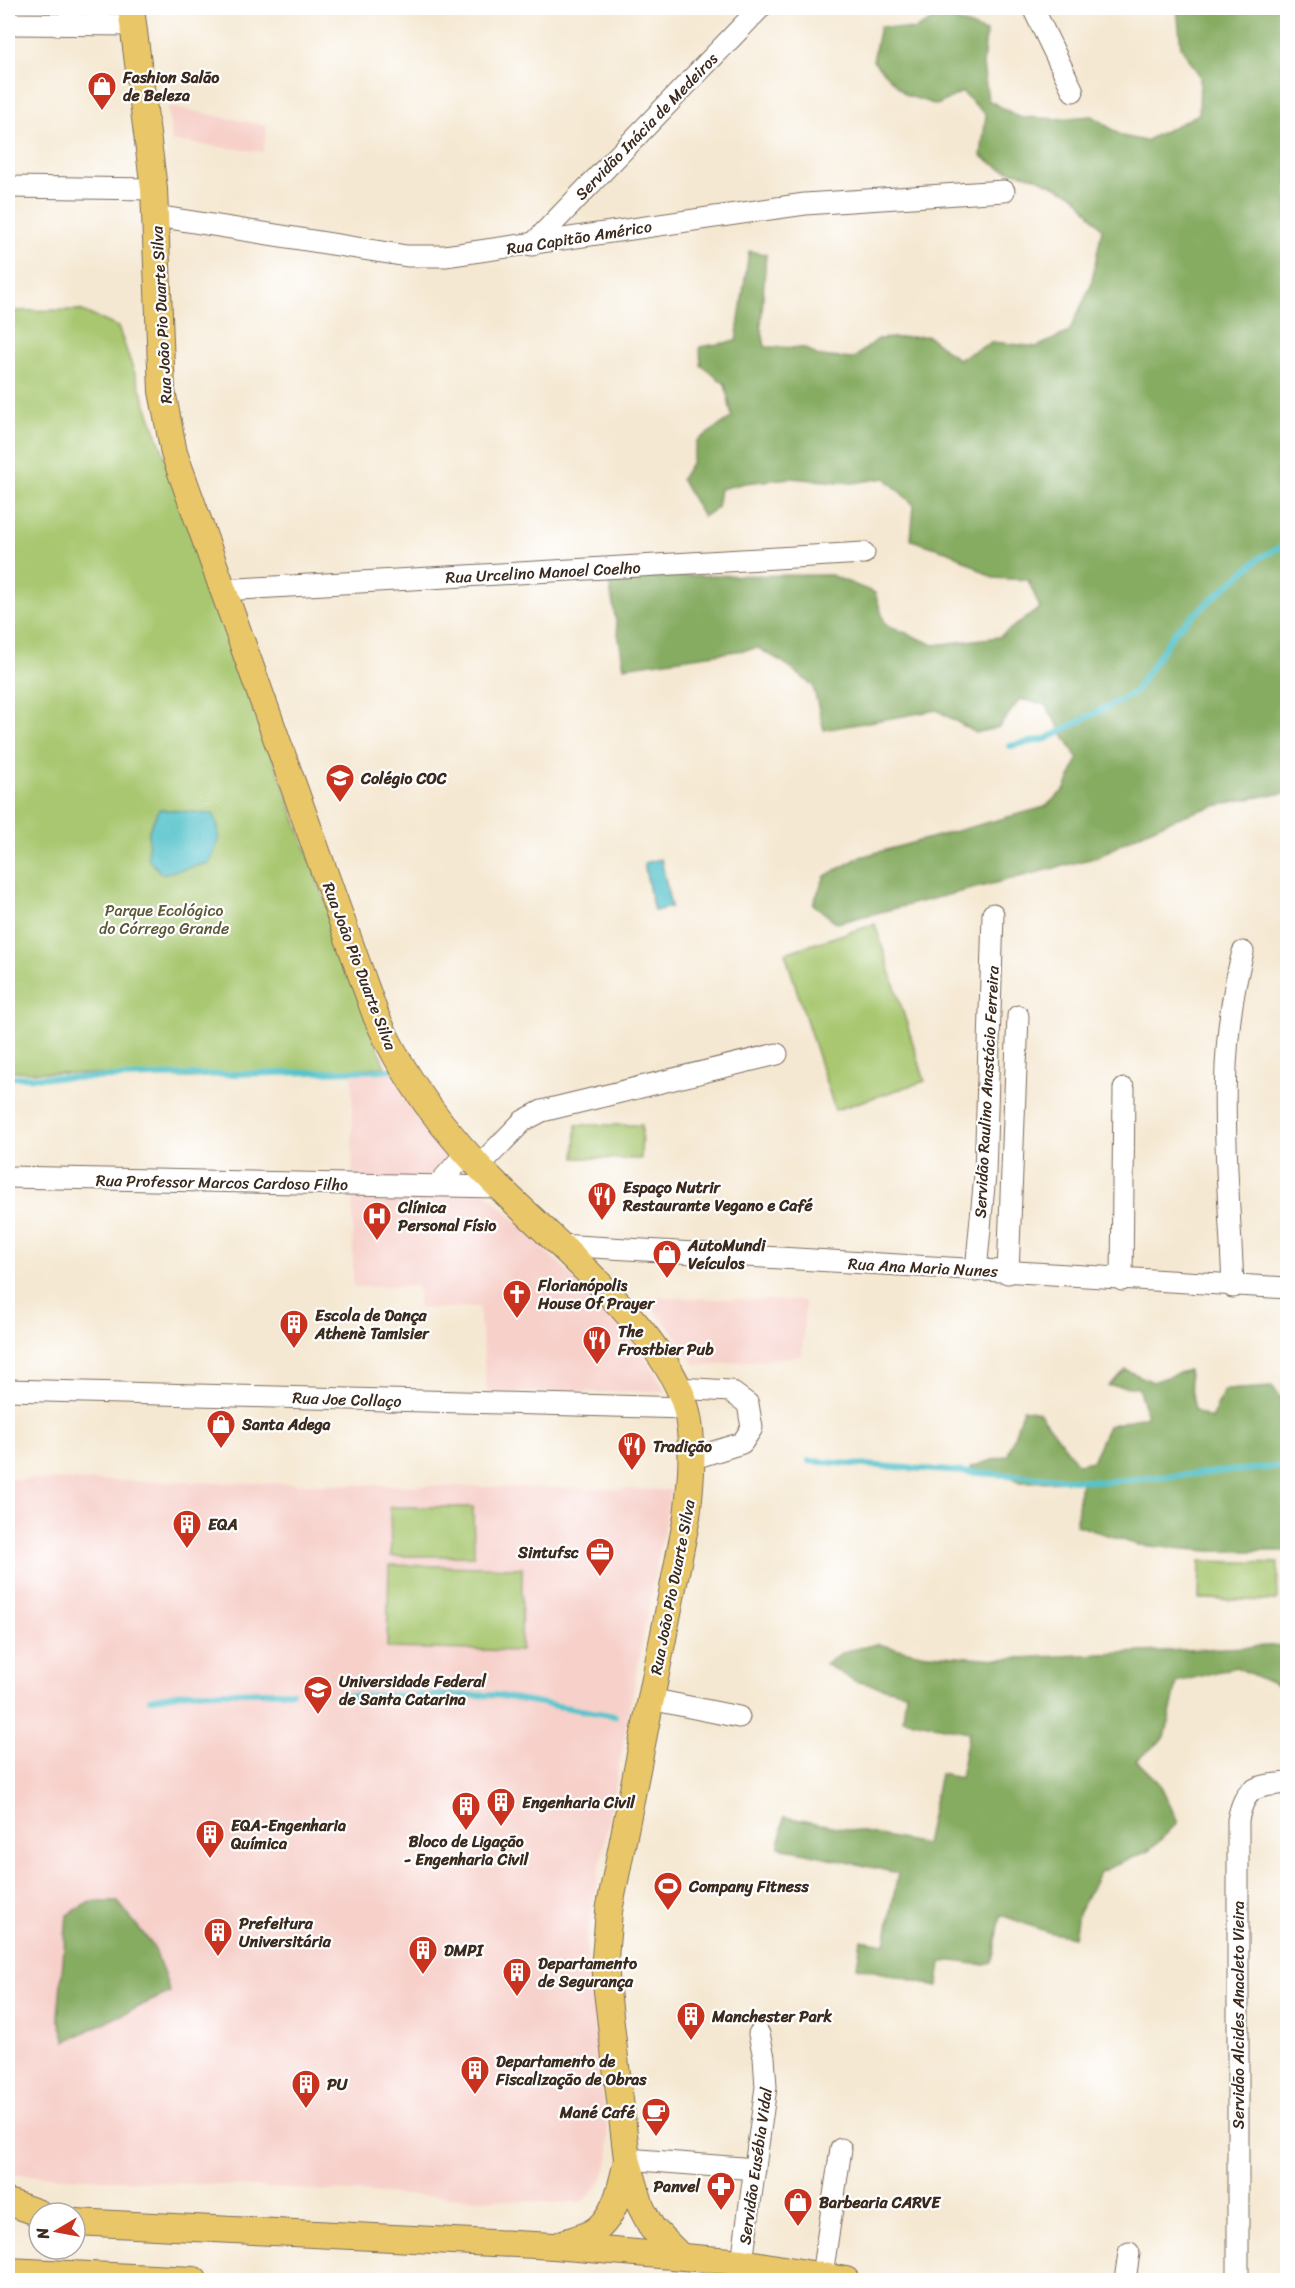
<svg xmlns="http://www.w3.org/2000/svg" width="1295" height="2288" font-family="Sriracha,sans-serif">
  <rect width="100%" height="100%" fill="#fff"/>
  <filter id="ink" filterUnits="userSpaceOnUse"><feTurbulence type="fractalNoise" baseFrequency=".0167" numOctaves="2"/><feDisplacementMap in="SourceGraphic" scale="12" xChannelSelector="R" yChannelSelector="G"/><feConvolveMatrix kernelMatrix="1 2 1 2 8 2 1 2 1" color-interpolation-filters="sRGB"/></filter>
  <filter id="wash" filterUnits="userSpaceOnUse"><feTurbulence type="fractalNoise" baseFrequency=".008" numOctaves="4" result="noise"/><feDisplacementMap in="SourceGraphic" scale="24" xChannelSelector="R" yChannelSelector="G"/><feGaussianBlur stdDeviation="1.35" result="paint"/><feColorMatrix in="noise" values="0 0 0 0 0 0 0 0 0 0 0 0 0 0 0 0 0 1.4 0 .05"/><feComposite in="paint" operator="in"/></filter>
  <g filter="url(#wash)">
    <rect width="100%" height="100%" fill="#f5e8d2"/>
    <g fill="#f7d0ca">
      <path d="M168,106L267,126L263,152L171,141Z"/>
      <path d="M390,1073L491,1197L588,1292L636,1342L666,1391L487,1393L479,1307L418,1309V1286L353,1287L352,1074Z"/>
      <path d="M643,1297L805,1301L802,1356L696,1366L680,1341Z"/>
      <path d="M8,1479L671,1490L586,1940L610,2155L602,2181L583,2201L559,2203L8,2174Z"/>
    </g>
    <g fill="#a8c76f" stroke="#727846" stroke-width="1.5">
      <path d="M80,310L118,327L385,1067L189,1078L8,1071V311Z"/>
      <path d="M875,924L925,1081L835,1110L785,953Z"/>
      <path d="M576,1125H642L641,1159L575,1158Z"/>
      <path d="M390,1507H473L474,1556H391Z"/>
      <path d="M1200,1561L1278,1563L1277,1601L1199,1599Z"/>
      <path d="M389,1565L522,1568L521,1651L387,1648Z"/>
    </g>
    <g fill="#86ac62" stroke="#606b40" stroke-width="1.5">
      <path d="M1177,8H1287V793C1215,801 1161,819 1098,857L837,923L813,904L825,876L860,857L1045,807L1065,789L1078,759L1046,705L1020,699L999,727L976,733L937,710L824,730L813,686L783,662L758,648L624,667L608,576L831,575L875,593L885,624L934,645L999,637L1040,608L1028,580L993,578L952,553L911,540L914,505L885,478L852,483L790,478L745,483L720,489L717,508L703,517L681,479L692,462L697,441L732,417L725,384L701,365L700,347L736,341L749,251L766,254L761,325L765,347L805,348L818,356L853,359L878,339L928,336L958,359L993,342L1037,347L1069,332L1091,285L1102,229L1076,196L1035,177L1002,169L981,156L986,115L962,92L937,105L906,95L873,61L880,26L914,30L942,15L986,32L983,65L988,100L1019,117L1057,119L1092,116L1122,136L1145,141L1199,114L1200,76L1181,47Z"/>
      <path d="M1126,1370L1153,1382L1188,1370L1195,1411L1211,1419L1224,1390L1273,1387L1282,1400H1287V1551H1210L1138,1545L1076,1525L1081,1481L1018,1482L1010,1476L972,1474L971,1467L1008,1455L1023,1409L1039,1412L1078,1464L1092,1461L1108,1426L1147,1416L1138,1387L1108,1386Z"/>
      <path d="M877,1644L916,1653L997,1659L1287,1645V1687L1282,1688L1236,1667L1177,1682L1165,1738L1136,1760L1160,1784L1178,1822L1150,1850L1100,1872L1078,1913L1074,1937L1048,1932L1001,1915L992,1962C974,1969 959,1957 941,1962L938,1986L857,1967L861,1940L885,1944L898,1873L779,1847L784,1817L925,1844L940,1774L960,1778L969,1732L903,1719L906,1693L855,1681L825,1664L843,1652Z"/>
      <path d="M90,1902H118L154,1947L170,1992L66,2041L58,2017L67,1915Z"/>
    </g>
    <g fill="#55c2cb" stroke="#487674" stroke-width="1.5">
      <path d="M159,809L213,814C223,834 219,843 209,863L162,874L148,859L149,830Z"/>
      <path d="M661,859L671,907L654,911L644,863Z"/>
    </g>
    <g fill="none" stroke-linecap="round" stroke-linejoin="round">
      <g stroke="#55c2cb" stroke-width="6">
        <path d="M1010,746L1046,739L1134,693L1176,630L1261,557L1288,543"/>
        <path d="M8,1077L77,1078L394,1070"/>
        <path d="M809,1461L1104,1482L1288,1466"/>
        <path d="M343,1696L495,1695L615,1716"/>
        <path d="M150,1699L188,1692H292"/>
      </g>
    </g>
  </g>
  <g filter="url(#ink)">
    <g fill="none" stroke-linecap="round" stroke-linejoin="round">
      <g stroke="#7c6c5d" stroke-width="23">
        <g id="minor">
          <path d="M1033,8L1073,91"/>
          <path d="M8,24L133,25"/>
          <path d="M8,187L154,189"/>
          <path d="M156,216L407,256H445L805,204L1004,191"/>
          <path d="M532,245L760,8"/>
          <path d="M222,590L864,553"/>
          <path d="M479,1166L523,1121L542,1111L777,1054"/>
          <path d="M8,1177L498,1187"/>
          <path d="M437,1186L467,1152"/>
          <path d="M559,1245L1288,1288"/>
          <path d="M976,1271L985,1175L993,914"/>
          <path d="M1008,1273L1018,1016"/>
          <path d="M1122,1280L1124,1089"/>
          <path d="M1233,1287C1229,1176 1213,1061 1243,952"/>
          <path d="M678,1388L730,1391L748,1404L752,1428L742,1443L691,1459"/>
          <path d="M8,1390L686,1408"/>
          <path d="M650,1699L739,1717"/>
          <path d="M627,2159L755,2169"/>
          <path d="M742,2262L766,2087L764,2057L759,2034"/>
          <path d="M822,2275L841,2149"/>
          <path d="M1125,2280L1129,2253"/>
          <path d="M1238,2280V1820C1245,1786 1256,1786 1288,1783"/>
        </g>
      </g>
      <g stroke="#7c6c5d" stroke-width="28">
        <g id="major">
          <path d="M131,8L154,189L162,391L174,453L376,1016C404,1081 449,1138 500,1188C554,1241 667,1335 686,1408C695,1443 691,1481 687,1517L609,1911L605,1958L607,1991L627,2159L641,2207L652,2228L679,2255"/>
          <path d="M8,2202L39,2213"/>
          <path d="M75,2222L554,2246L742,2262L846,2280"/>
          <path d="M563,2243C571,2240 581,2238 589,2234C615,2222 622,2184 627,2160"/>
          <path d="M8,2271L194,2280"/>
        </g>
      </g>
      <use href="#minor" stroke="#fff" stroke-width="21"/>
      <use href="#major" stroke="#e9c769" stroke-width="26"/>
    </g>
  </g>
  <defs>
    <g id="shop-pin" transform="scale(1.5)"><path d="M0 17L-7.5 6A9.5 9.5 0 1 1 7.5 6Z" fill="#c8321e" stroke="#fff"/><path d="M-5-2.5h2.3a2.7 3.5 0 0 1 5.4 0H5L5.5 6h-11ZM-1.5-2.5h3a1.5 2.3 0 0 0-3 0Z" fill="#fff"/></g>
    <g id="school-pin" transform="scale(1.5)"><path d="M0 17L-7.5 6A9.5 9.5 0 1 1 7.5 6Z" fill="#c8321e" stroke="#fff"/><path d="M0-5L7-2L0 1L-7-2ZM-4 1L0 2.5L4 1V4Q0 6-4 4Z" fill="#fff"/></g>
    <g id="restaurant-pin" transform="scale(1.5)"><path d="M0 17L-7.5 6A9.5 9.5 0 1 1 7.5 6Z" fill="#c8321e" stroke="#fff"/><path d="M-5-6h1v4h1v-4h1v4h1v-4h1v5L-1.5 .5V6h-2V.5L-5-1ZM5-6V6H3V1.5H1.5Q1.5-4 5-6Z" fill="#fff"/></g>
    <g id="hospital-pin" transform="scale(1.5)"><path d="M0 17L-7.5 6A9.5 9.5 0 1 1 7.5 6Z" fill="#c8321e" stroke="#fff"/><path d="M-5-5h3v3.5h4V-5h3V5h-3V1.5h-4V5h-3Z" fill="#fff"/></g>
    <g id="church-pin" transform="scale(1.5)"><path d="M0 17L-7.5 6A9.5 9.5 0 1 1 7.5 6Z" fill="#c8321e" stroke="#fff"/><path d="M-1.2-6h2.4v3.5h3.3v2.4h-3.3V6h-2.4V-.1h-3.3v-2.4h3.3Z" fill="#fff"/></g>
    <g id="building-pin" transform="scale(1.5)"><path d="M0 17L-7.5 6A9.5 9.5 0 1 1 7.5 6Z" fill="#c8321e" stroke="#fff"/><path d="M-4-6H4V6H1V3H-1V6H-4ZM-2.5-4.3h1.7v1.8h-1.7ZM.8-4.3h1.7v1.8H.8ZM-2.5-1h1.7V.8h-1.7ZM.8-1h1.7V.8H.8Z" fill="#fff"/></g>
    <g id="office-pin" transform="scale(1.5)"><path d="M0 17L-7.5 6A9.5 9.5 0 1 1 7.5 6Z" fill="#c8321e" stroke="#fff"/><path d="M-6-3h4V-5.5h4V-3h4V5H-6ZM-1-4.5V-3h2v-1.5ZM-6 0V1H6V0Z" fill="#fff"/></g>
    <g id="university-pin" transform="scale(1.5)"><path d="M0 17L-7.5 6A9.5 9.5 0 1 1 7.5 6Z" fill="#c8321e" stroke="#fff"/><path d="M0-5L7-2L0 1L-7-2ZM-4 1L0 2.5L4 1V4Q0 6-4 4Z" fill="#fff"/></g>
    <g id="stadium-pin" transform="scale(1.5)"><path d="M0 17L-7.5 6A9.5 9.5 0 1 1 7.5 6Z" fill="#c8321e" stroke="#fff"/><path d="M0-5a6.5 5 0 1 0 0 10a6.5 5 0 1 0 0-10ZM-3.5-1.8h7v3.6h-7Z" fill="#fff"/></g>
    <g id="cafe-pin" transform="scale(1.5)"><path d="M0 17L-7.5 6A9.5 9.5 0 1 1 7.5 6Z" fill="#c8321e" stroke="#fff"/><path d="M-5.5-4.5H6V0H3Q3 3.5 0 3.5H-2.5Q-5.5 3.5-5.5 0ZM3-3.2v2h1.7v-2ZM-6 4.5H4V6H-6Z" fill="#fff"/></g>
    <g id="pharmacy-pin" transform="scale(1.5)"><path d="M0 17L-7.5 6A9.5 9.5 0 1 1 7.5 6Z" fill="#c8321e" stroke="#fff"/><path d="M-2-6h4v4h4v4h-4v4h-4v-4h-4v-4h4Z" fill="#fff"/></g>
  </defs>
  <g fill-rule="evenodd">
    <use href="#shop-pin" x="102" y="86"/>
    <use href="#school-pin" x="340" y="778"/>
    <use href="#restaurant-pin" x="602" y="1196"/>
    <use href="#hospital-pin" x="377" y="1216"/>
    <use href="#shop-pin" x="667" y="1254"/>
    <use href="#church-pin" x="517" y="1294"/>
    <use href="#building-pin" x="294" y="1324"/>
    <use href="#restaurant-pin" x="597" y="1340"/>
    <use href="#shop-pin" x="221" y="1424"/>
    <use href="#restaurant-pin" x="632" y="1446"/>
    <use href="#building-pin" x="187" y="1524"/>
    <use href="#office-pin" x="600" y="1552"/>
    <use href="#university-pin" x="318" y="1690"/>
    <use href="#building-pin" x="501" y="1802"/>
    <use href="#building-pin" x="466" y="1806"/>
    <use href="#building-pin" x="210" y="1834"/>
    <use href="#stadium-pin" x="668" y="1886"/>
    <use href="#building-pin" x="218" y="1932"/>
    <use href="#building-pin" x="423" y="1950"/>
    <use href="#building-pin" x="517" y="1972"/>
    <use href="#building-pin" x="691" y="2016"/>
    <use href="#building-pin" x="475" y="2070"/>
    <use href="#building-pin" x="306" y="2084"/>
    <use href="#cafe-pin" x="656" y="2112"/>
    <use href="#pharmacy-pin" x="721" y="2186"/>
    <use href="#shop-pin" x="798" y="2202"/>
  </g>
  <g text-anchor="middle" stroke-width="4.5" stroke-linejoin="round" paint-order="stroke">
    <g font-size="16" font-weight="bold" fill="#3b2a1e" stroke="#fff" text-anchor="start">
      <text x="123" y="83">Fashion Salão<tspan x="123" dy="18">de Beleza</tspan></text>
      <text x="361" y="784">Colégio COC</text>
      <text x="623" y="1193">Espaço Nutrir<tspan x="623" dy="18">Restaurante Vegano e Café</tspan></text>
      <text x="398" y="1213">Clínica<tspan x="398" dy="18">Personal Físio</tspan></text>
      <text x="688" y="1251">AutoMundi<tspan x="688" dy="18">Veículos</tspan></text>
      <text x="538" y="1291">Florianópolis<tspan x="538" dy="18">House Of Prayer</tspan></text>
      <text x="315" y="1321">Escola de Dança<tspan x="315" dy="18">Athenè Tamisier</tspan></text>
      <text x="618" y="1337">The<tspan x="618" dy="18">Frostbier Pub</tspan></text>
      <text x="242" y="1430">Santa Adega</text>
      <text x="653" y="1452">Tradição</text>
      <text x="208" y="1530">EQA</text>
      <text x="579" y="1558" text-anchor="end">Sintufsc</text>
      <text x="339" y="1687">Universidade Federal<tspan x="339" dy="18">de Santa Catarina</tspan></text>
      <text x="522" y="1808">Engenharia Civil</text>
      <text x="231" y="1831">EQA-Engenharia<tspan x="231" dy="18">Química</tspan></text>
      <text x="466" y="1847" text-anchor="middle">Bloco de Ligação<tspan x="466" dy="18">- Engenharia Civil</tspan></text>
      <text x="689" y="1892">Company Fitness</text>
      <text x="239" y="1929">Prefeitura<tspan x="239" dy="18">Universitária</tspan></text>
      <text x="444" y="1956">DMPI</text>
      <text x="538" y="1969">Departamento<tspan x="538" dy="18">de Segurança</tspan></text>
      <text x="712" y="2022">Manchester Park</text>
      <text x="496" y="2067">Departamento de<tspan x="496" dy="18">Fiscalização de Obras</tspan></text>
      <text x="327" y="2090">PU</text>
      <text x="635" y="2118" text-anchor="end">Mané Café</text>
      <text x="700" y="2192" text-anchor="end">Panvel</text>
      <text x="819" y="2208">Barbearia CARVE</text>
    </g>
    <g font-size="16" fill="#3b2a1e" stroke="#fff">
      <text transform="translate(646 126) rotate(-46)" y="6">Servidão Inácia de Medeiros</text>
      <text transform="translate(579 237) rotate(-9)" y="6">Rua Capitão Américo</text>
      <text transform="translate(161 315) rotate(-93)" y="6">Rua João Pio Duarte Silva</text>
      <text transform="translate(543 572) rotate(-3)" y="6">Rua Urcelino Manoel Coelho</text>
      <text transform="translate(360 966) rotate(69)" y="6">Rua João Pio Duarte Silva</text>
      <text transform="translate(986 1092) rotate(-87)" y="6">Servidão Raulino Anastácio Ferreira</text>
      <text transform="translate(222 1182) rotate(1)" y="6">Rua Professor Marcos Cardoso Filho</text>
      <text transform="translate(923 1267) rotate(3)" y="6">Rua Ana Maria Nunes</text>
      <text transform="translate(347 1399) rotate(2)" y="6">Rua Joe Collaço</text>
      <text transform="translate(672 1587) rotate(-79)" y="6">Rua João Pio Duarte Silva</text>
      <text transform="translate(1238 2015) rotate(-90)" y="6">Servidão Alcides Anacleto Vieira</text>
      <text transform="translate(755 2166) rotate(-82)" y="6">Servidão Eusébia Vidal</text>
    </g>
    <g font-size="16" fill="#5c5936" stroke="#fff">
      <text x="164" y="916">Parque Ecológico<tspan x="164" dy="18">do Córrego Grande</tspan></text>
    </g>
  </g>
  <rect width="1295" height="2288" fill="none" stroke="#fff" stroke-width="30"/>
  <g transform="translate(57 2231) rotate(260)"><circle r="28" fill="#ffffff" stroke="#b1aaa5" stroke-width="1.5"/>
  <path d="M0-4.5L10 22L0 15L-10 22Z" fill="#c8321e"/>
  <text y="-9" font-size="16" font-weight="bold" text-anchor="middle" fill="#3b2a1e">N</text>
  </g>
</svg>
